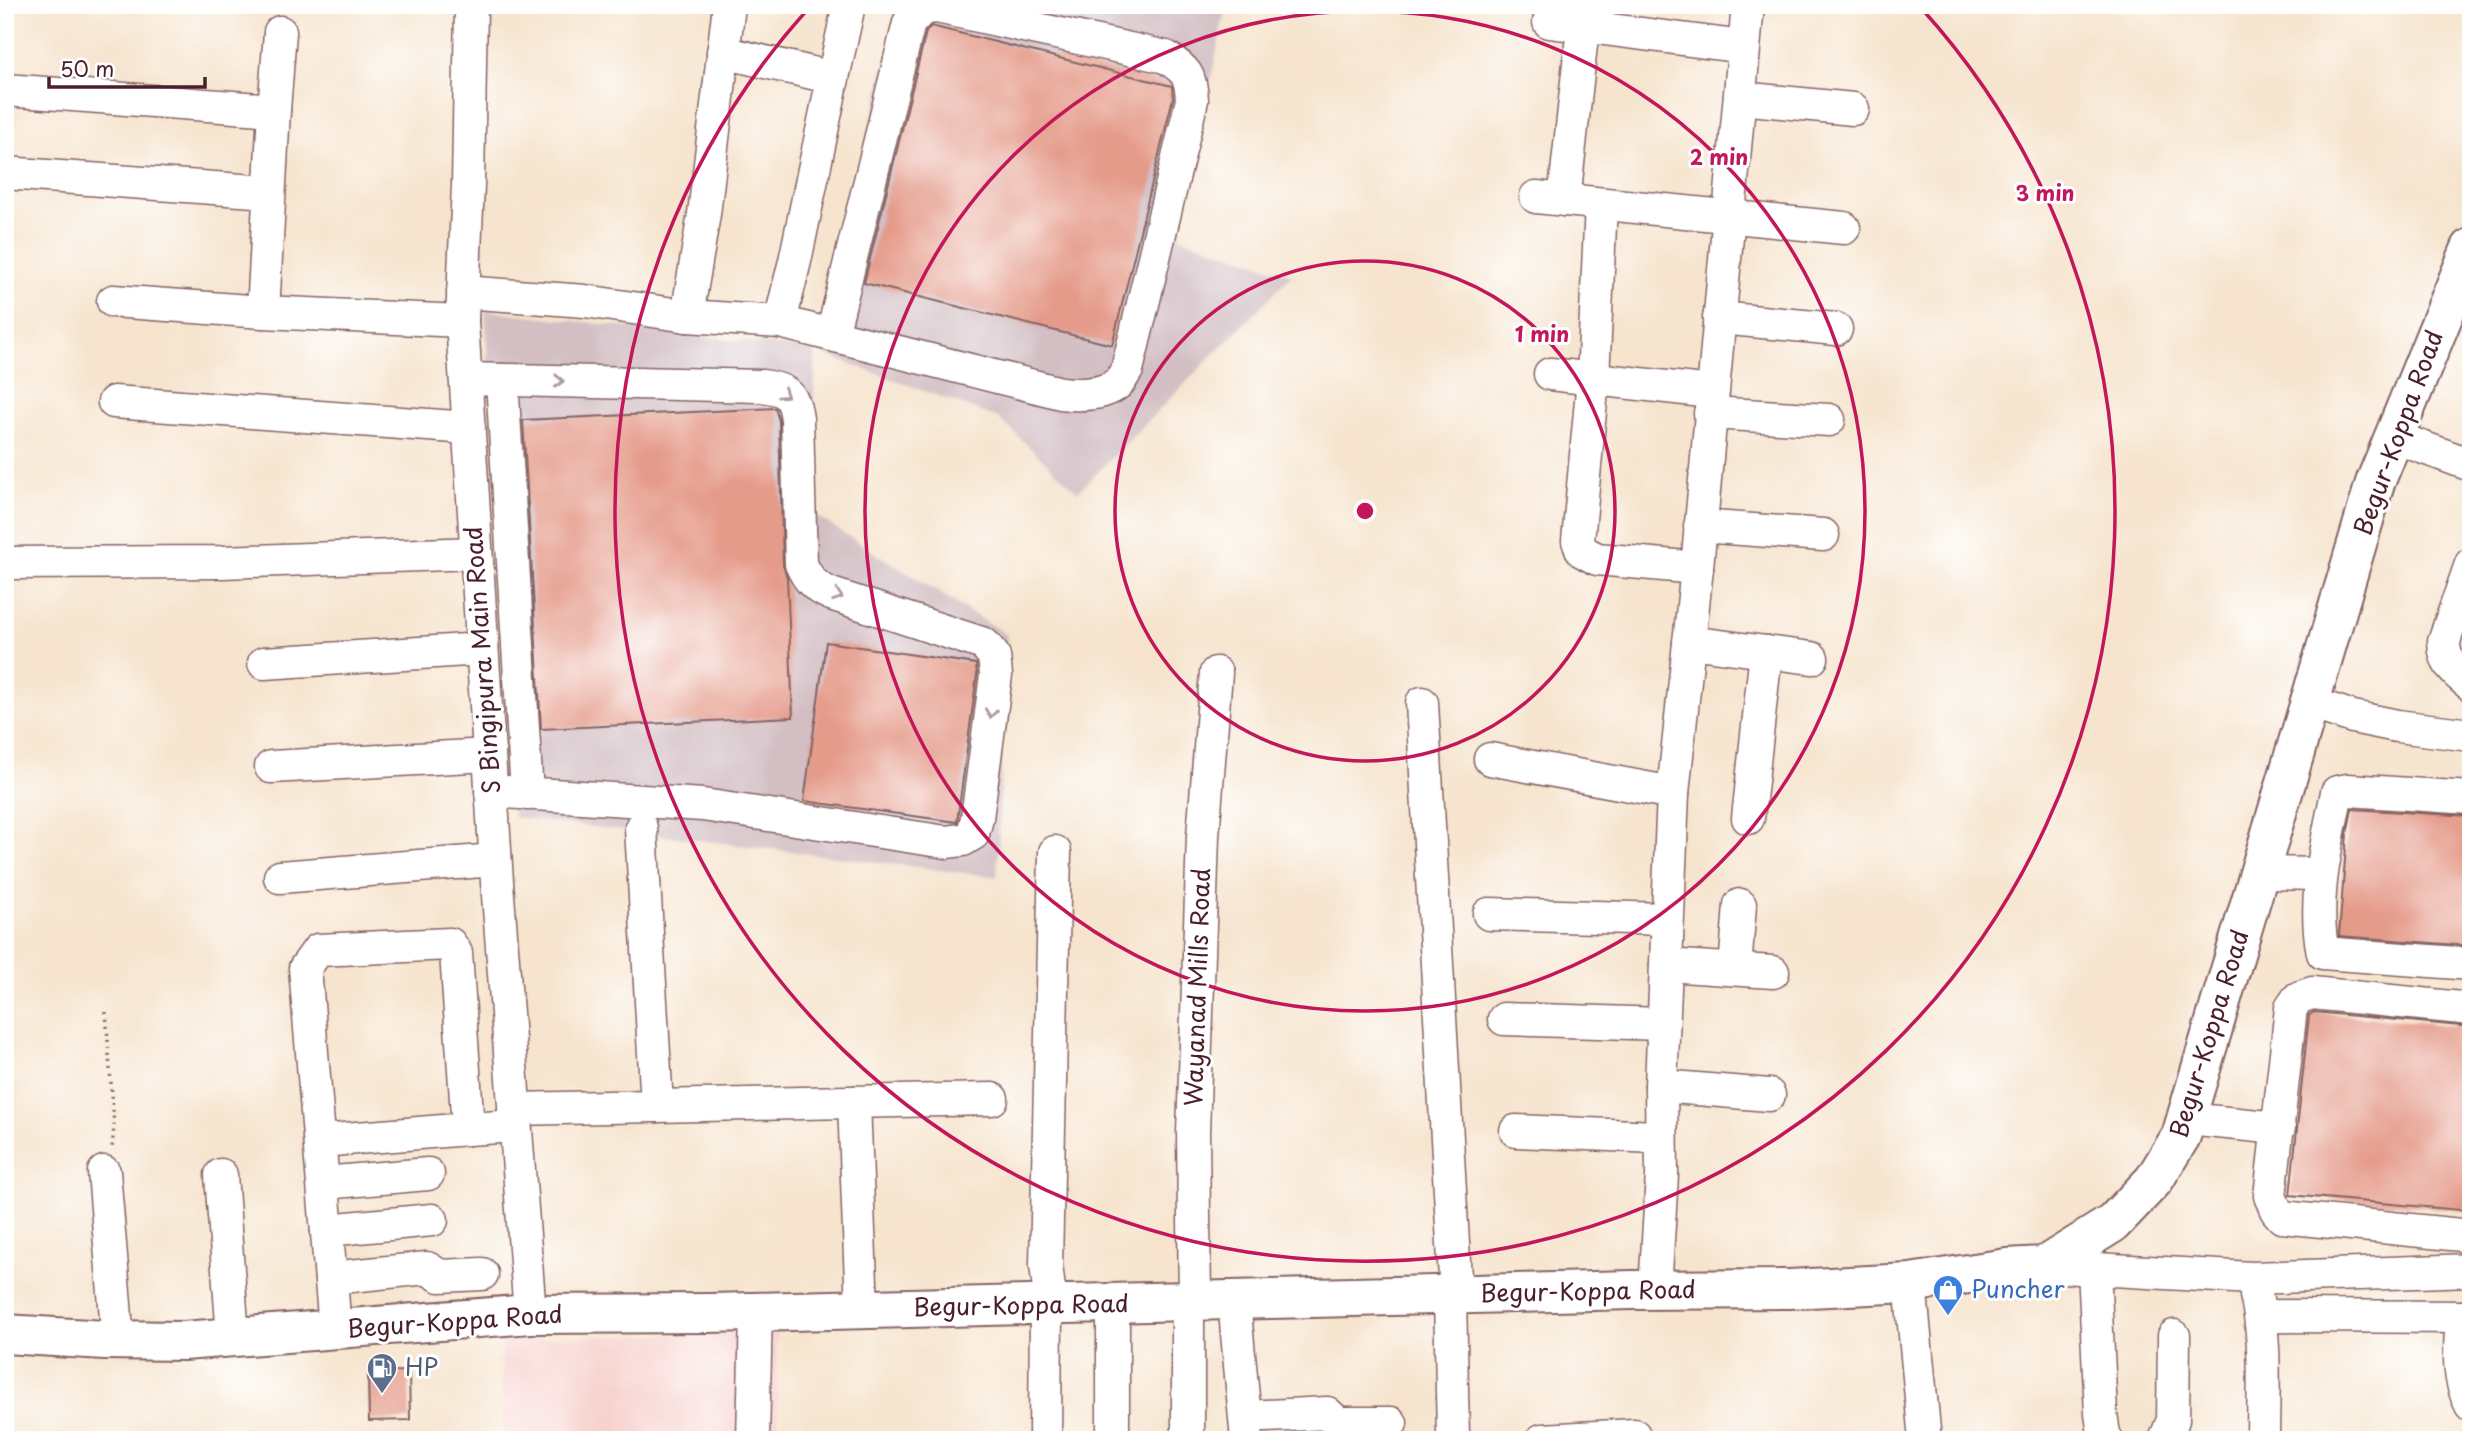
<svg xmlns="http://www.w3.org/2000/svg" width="2476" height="1445" font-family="'Playpen Sans',sans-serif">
  <rect width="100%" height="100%" fill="#fff"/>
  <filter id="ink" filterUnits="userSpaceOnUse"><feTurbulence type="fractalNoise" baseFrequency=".0143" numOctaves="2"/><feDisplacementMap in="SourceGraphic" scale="14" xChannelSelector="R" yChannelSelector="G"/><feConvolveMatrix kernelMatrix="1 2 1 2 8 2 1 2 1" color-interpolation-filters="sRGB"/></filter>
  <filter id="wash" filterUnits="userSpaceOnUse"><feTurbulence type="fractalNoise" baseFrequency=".00686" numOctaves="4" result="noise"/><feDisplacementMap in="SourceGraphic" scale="28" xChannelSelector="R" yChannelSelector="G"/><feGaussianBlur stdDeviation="1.57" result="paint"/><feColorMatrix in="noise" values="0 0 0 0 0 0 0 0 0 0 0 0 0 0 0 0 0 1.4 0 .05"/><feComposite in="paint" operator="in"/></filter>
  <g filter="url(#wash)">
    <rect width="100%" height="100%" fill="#f6e4ce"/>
    <path fill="#f7d0cc" d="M777,1332L778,1440H504L501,1339Z"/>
    <path fill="#d2bec3" d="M900,5H1226L1179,237L1292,275L1078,492L998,418L815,351L813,514L1007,635L997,877L513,817L485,310L815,350Z"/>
    <g id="blocks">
      <g fill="#e59b8a">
        <path d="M931,26L1172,86L1173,98L1112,345L864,283L926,32Z"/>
        <path d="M775,408L779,421L783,565L787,577L793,717L541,729L523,420Z"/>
        <path d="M826,642L976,664L977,675L957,822L804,801Z"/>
        <path d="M2352,809L2471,816V946L2339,936L2347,834Z"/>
        <path d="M2314,1012L2471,1027V1211L2290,1195L2309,1015Z"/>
        <path d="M409,1371L410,1420L369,1421L368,1372Z"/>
      </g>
    </g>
  </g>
  <g filter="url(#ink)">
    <use href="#blocks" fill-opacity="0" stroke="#866464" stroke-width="2"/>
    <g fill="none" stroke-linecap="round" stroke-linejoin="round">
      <g stroke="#866464" stroke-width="35">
        <g id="minor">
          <path d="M471,5L468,185L462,321L497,882L530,1314"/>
          <path d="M1549,22L1744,47"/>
          <path d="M833,78L849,5"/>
          <path d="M5,90L274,110"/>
          <path d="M1740,98L1853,109"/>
          <path d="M5,173L269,192"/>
          <path d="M1536,197L1844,228"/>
          <path d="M1564,200L1583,27"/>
          <path d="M1601,204L1593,379L1578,541L1582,551L1597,559L1697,568"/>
          <path d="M463,292L585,301L687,316L704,214L729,5"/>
          <path d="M113,301L263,312L462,321"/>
          <path d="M263,312L274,110L280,32"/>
          <path d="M687,316L780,322L795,261L833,78L723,52"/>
          <path d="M1719,318L1836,329"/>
          <path d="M780,322L1061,393C1078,395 1103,395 1117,384C1121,381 1124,374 1127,370L1192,100C1191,75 1186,70 1166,57L937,7L922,9L909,23L832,335"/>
          <path d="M1550,374L1712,392"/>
          <path d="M466,379L762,386C786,389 794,394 797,419L801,564C808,580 815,587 831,594L984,644L994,656L996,675L977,818L973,834L963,840L946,842L703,805L491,791"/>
          <path d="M502,380L527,794"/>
          <path d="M114,402L469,428"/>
          <path d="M1710,413L1829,420"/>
          <path d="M2394,437L2471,465"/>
          <path d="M1700,526L1823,535"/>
          <path d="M5,563L222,562L476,553"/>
          <path d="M2471,564L2444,641C2444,663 2454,672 2471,685"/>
          <path d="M1689,642L1812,658"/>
          <path d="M264,663L482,649"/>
          <path d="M1422,703L1456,1296"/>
          <path d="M2310,703L2353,717L2397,726L2471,735"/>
          <path d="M1490,759L1673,793"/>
          <path d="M271,767L489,755"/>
          <path d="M2471,798L2348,790L2337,792C2327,844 2312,899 2323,953L2471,964"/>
          <path d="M1748,818L1766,652"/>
          <path d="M641,828L657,1106"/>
          <path d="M2260,873L2321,874"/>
          <path d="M280,877L495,860"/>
          <path d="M1489,914L1667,919"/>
          <path d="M1666,965L1773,972"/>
          <path d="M1735,969L1740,905"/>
          <path d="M2471,1009L2312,993L2298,998L2291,1008L2270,1196L2276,1210L2282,1217L2471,1236"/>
          <path d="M1504,1019L1663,1024"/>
          <path d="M1661,1086L1769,1095"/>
          <path d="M854,1102L862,1309"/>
          <path d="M514,1109L992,1099"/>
          <path d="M2187,1119L2279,1128"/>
          <path d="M1516,1131L1657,1137"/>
          <path d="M320,1141L468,1129"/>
          <path d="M104,1172L118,1341"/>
          <path d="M221,1175L233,1337"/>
          <path d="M323,1183L428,1174"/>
          <path d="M327,1230L432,1220"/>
          <path d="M2044,1266L2252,1278L2471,1270"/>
          <path d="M2094,1269L2101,1414L2104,1434L2107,1440"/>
          <path d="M331,1278L427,1268L440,1276L482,1274"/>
          <path d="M1910,1283L1925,1440"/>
          <path d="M1655,1290L1662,1175L1661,1086L1673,793L1697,568L1748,5"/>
          <path d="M2256,1295C2267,1341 2263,1392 2263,1440"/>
          <path d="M1450,1296L1453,1437L1456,1440"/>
          <path d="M1234,1301L1247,1440"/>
          <path d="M1195,1302L1193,1133L1203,836L1216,673"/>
          <path d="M1113,1304V1440"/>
          <path d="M1051,1305L1046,1265L1055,852"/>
          <path d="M2261,1316L2471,1317"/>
          <path d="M2462,1317C2460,1346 2456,1378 2471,1405"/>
          <path d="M335,1329L305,968L318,950L450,944L456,953L468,1129L515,1126"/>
          <path d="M1246,1417L1327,1413L1338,1423H1391"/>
          <path d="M753,1440L756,1311"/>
          <path d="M1045,1440L1046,1305"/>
          <path d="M1188,1440V1302"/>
          <path d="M1542,1440L1634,1435"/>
          <path d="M2165,1440L2173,1420L2174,1336"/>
        </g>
      </g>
      <g stroke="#866464" stroke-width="42">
        <path id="major" d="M5,1334L105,1340L183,1341L530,1314L709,1313L1632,1290L1789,1289L1910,1283L2007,1268L2044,1266L2113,1223L2154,1180L2181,1136L2375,483L2471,248"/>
      </g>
      <path stroke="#866464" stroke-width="3.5" stroke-dasharray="2 5" stroke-linecap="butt" d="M106,1012L114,1126L112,1149"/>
      <use href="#minor" stroke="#fff" stroke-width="32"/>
      <use href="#major" stroke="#fff" stroke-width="38"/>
    </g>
    <defs><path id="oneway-chevron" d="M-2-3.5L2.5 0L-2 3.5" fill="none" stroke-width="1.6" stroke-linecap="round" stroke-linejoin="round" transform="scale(1.75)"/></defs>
    <g stroke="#ae9aa0">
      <use href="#oneway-chevron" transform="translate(559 381) rotate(1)"/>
      <use href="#oneway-chevron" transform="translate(784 394) rotate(34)"/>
      <use href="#oneway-chevron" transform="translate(838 596) rotate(20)"/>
      <use href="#oneway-chevron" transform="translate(991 713) rotate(97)"/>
    </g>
  </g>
  <g fill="none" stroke="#c2185b" stroke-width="3.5">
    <circle cx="1365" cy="511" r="250"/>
    <circle cx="1365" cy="511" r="500"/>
    <path d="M1922 9A750 750 0 1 1 808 9"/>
  </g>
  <defs>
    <g id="shop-pin" transform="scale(1.575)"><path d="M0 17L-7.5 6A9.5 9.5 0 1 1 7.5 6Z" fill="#3f7fe0" stroke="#fff"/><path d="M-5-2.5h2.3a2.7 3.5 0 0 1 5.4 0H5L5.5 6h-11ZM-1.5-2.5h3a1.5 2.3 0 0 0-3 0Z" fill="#fff"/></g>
    <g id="fuel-pin" transform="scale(1.575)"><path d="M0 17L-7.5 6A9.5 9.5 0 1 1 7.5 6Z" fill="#5c6f8a" stroke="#fff"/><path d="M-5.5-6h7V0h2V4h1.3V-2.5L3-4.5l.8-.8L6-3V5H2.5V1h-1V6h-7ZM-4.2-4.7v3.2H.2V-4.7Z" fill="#fff"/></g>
  </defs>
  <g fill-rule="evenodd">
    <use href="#shop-pin" x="1948" y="1290"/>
    <use href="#fuel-pin" x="382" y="1368"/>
  </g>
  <g text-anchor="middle" stroke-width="6" stroke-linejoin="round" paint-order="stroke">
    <g font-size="24" fill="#4a1f2b" stroke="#fff">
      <text transform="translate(2399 433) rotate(-70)" y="8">Begur-Koppa Road</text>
      <text transform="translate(483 660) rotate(-94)" y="8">S Bingipura Main Road</text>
      <text transform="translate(1198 987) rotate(-88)" y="8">Wayanad Mills Road</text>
      <text transform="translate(2210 1034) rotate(-73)" y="8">Begur-Koppa Road</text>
      <text transform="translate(1588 1292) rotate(-1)" y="8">Begur-Koppa Road</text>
      <text transform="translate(1021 1306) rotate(-1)" y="8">Begur-Koppa Road</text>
      <text transform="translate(455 1322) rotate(-4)" y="8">Begur-Koppa Road</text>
    </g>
    <g font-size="24" fill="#366cbe" stroke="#fff" text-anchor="start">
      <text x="1971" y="1298">Puncher</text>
    </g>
    <g font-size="24" fill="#4e5e75" stroke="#fff" text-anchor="start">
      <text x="405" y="1376">HP</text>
    </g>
  </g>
  <circle cx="1365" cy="511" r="10" fill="#c2185b" stroke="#fff" stroke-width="3.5"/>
  <g font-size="21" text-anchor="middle" font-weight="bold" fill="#c2185b" stroke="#fff" stroke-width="6" stroke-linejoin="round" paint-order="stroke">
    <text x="1719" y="165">2 min</text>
    <text x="2045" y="201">3 min</text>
    <text x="1542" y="342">1 min</text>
  </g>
  <rect width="2476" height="1445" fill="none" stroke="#fff" stroke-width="28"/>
  <path d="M49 77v10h156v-10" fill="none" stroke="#4a1f2b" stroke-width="3.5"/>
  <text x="60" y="77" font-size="21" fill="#4a1f2b" stroke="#ffffff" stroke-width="5" paint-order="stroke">50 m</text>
</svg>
